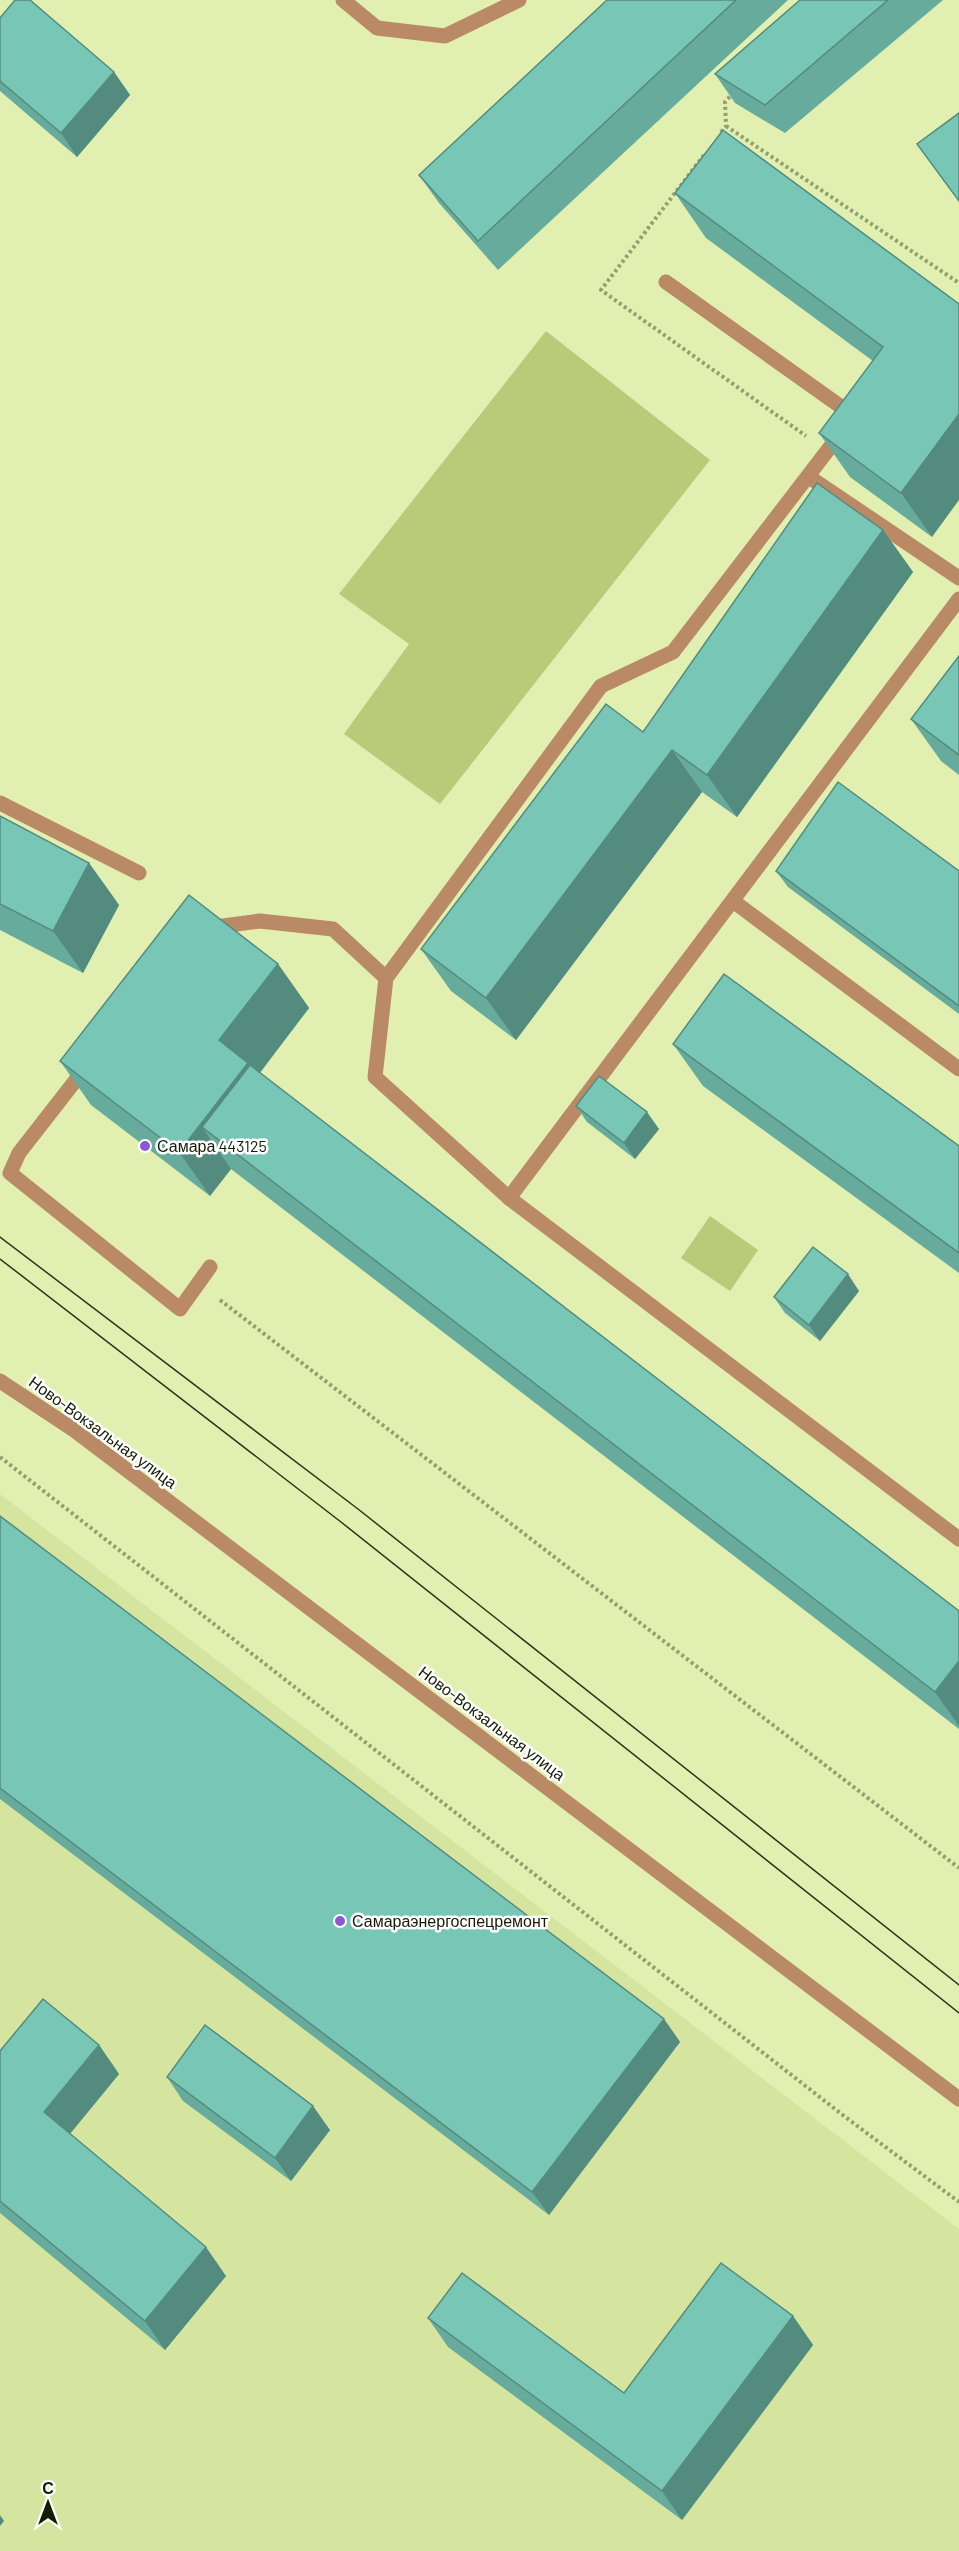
<svg xmlns="http://www.w3.org/2000/svg" width="959" height="2551" font-family="Barlow,sans-serif">
  <rect width="100%" height="100%" fill="#e1f0b1"/>
  <path fill="#d5e5a0" d="M0,1494L959,2229V2551H0Z"/>
  <g fill="#b9ca79">
    <path d="M546,331L710,460L440,804L344,734L409,644L339,594Z"/>
    <path d="M710,1216L758,1250L730,1291L681,1258Z"/>
  </g>
  <g fill="none" stroke-linecap="round" stroke-linejoin="round">
    <g stroke="#939f6f" stroke-width="4" stroke-dasharray="3 3" stroke-linecap="butt">
      <path d="M726,126L959,283"/>
      <path d="M721,132L726,126L725,102L733,93"/>
      <path d="M704,155L601,290L806,436"/>
      <path d="M220,1300L959,1868"/>
      <path d="M0,1457L844,2116L959,2202"/>
    </g>
    <g stroke="#ba8a66" stroke-width="15">
      <path d="M343,0L377,28L445,36L519,0"/>
      <path d="M809,477L959,578"/>
      <path d="M959,599L509,1198L959,1539"/>
      <path d="M0,803L139,873"/>
      <path d="M733,901L959,1069"/>
      <path d="M208,928L260,921L333,929L386,978"/>
      <path d="M86,1067L19,1153L10,1173L180,1309L210,1267"/>
      <path d="M509,1198L375,1077L386,978L601,686L673,652L854,416L666,282"/>
    </g>
    <path stroke="#ba8a66" stroke-width="15" d="M0,1381L74,1430L959,2099"/>
    <g stroke="#2e3419" stroke-width="1.5">
      <path d="M0,1237L358,1509L959,1985"/>
      <path d="M0,1259L341,1522L959,2013"/>
    </g>
  </g>
  <g fill="#67ab9d">
    <path d="M607,0H788L498,270L439,203L419,175Z"/>
    <path d="M800,0H943L785,133L735,103L715,74Z"/>
    <path d="M0,18L114,72L130,95L77,157L0,91Z"/>
    <path d="M675,193L959,304L932,537L850,477L819,433L873,361L706,238Z"/>
    <path d="M883,530L913,572L737,817L702,792L516,1040L451,991L421,949L643,732Z"/>
    <path d="M959,656V775L941,761L911,719Z"/>
    <path d="M0,816L89,863L119,905L83,973L0,930Z"/>
    <path d="M776,871H959V1014L788,887Z"/>
    <path d="M278,964L309,1008L260,1073L959,1611V1729L231,1169L210,1196L91,1105L60,1061Z"/>
    <path d="M673,1044L959,1146V1273L703,1086Z"/>
    <path d="M576,1106L659,1129L635,1159L587,1122Z"/>
    <path d="M859,1291L820,1341L785,1313L774,1297Z"/>
    <path d="M0,1516L664,2019L680,2042L549,2215L0,1799Z"/>
    <path d="M99,2045L119,2074L70,2134L226,2276L165,2350L0,2213V2051Z"/>
    <path d="M167,2077L330,2130L291,2181L183,2101Z"/>
    <path d="M793,2316L813,2345L682,2520L448,2347L428,2318L624,2393Z"/>
  </g>
  <g fill="#548b7f">
    <path d="M114,72L130,95L77,157L61,133Z"/>
    <path d="M959,414V500L932,537L901,493Z"/>
    <path d="M883,530L913,572L737,817L707,775Z"/>
    <path d="M672,750L702,792L516,1040L486,998Z"/>
    <path d="M89,863L119,905L83,973L53,931Z"/>
    <path d="M278,964L309,1008L257,1076L202,1127L231,1169L210,1196L179,1152L219,1040Z"/>
    <path d="M647,1112L659,1129L635,1159L624,1143Z"/>
    <path d="M848,1274L859,1291L820,1341L809,1325Z"/>
    <path d="M959,1661V1726L935,1692Z"/>
    <path d="M664,2019L680,2042L549,2215L532,2192Z"/>
    <path d="M99,2045L119,2074L64,2141L44,2112Z"/>
    <path d="M313,2106L330,2130L291,2181L275,2158Z"/>
    <path d="M206,2247L226,2276L165,2350L145,2321Z"/>
    <path d="M793,2316L813,2345L682,2520L662,2491Z"/>
    <path d="M0,2515L4,2521L0,2526Z"/>
  </g>
  <g fill="#78c7b6" stroke="#548b7f" stroke-width="1.5">
    <path d="M15,0H30L114,72L61,133L0,81V18Z"/>
    <path d="M607,0H736L478,241L419,175Z"/>
    <path d="M800,0H888L765,105L715,74Z"/>
    <path d="M959,113V201L917,144Z"/>
    <path d="M723,130L959,304V414L901,493L819,433L883,347L675,193Z"/>
    <path d="M817,483L883,530L707,775L672,750L486,998L421,949L606,704L643,732Z"/>
    <path d="M959,656V755L911,719Z"/>
    <path d="M838,782L959,871V1006L776,871Z"/>
    <path d="M0,816L89,863L53,931L0,904Z"/>
    <path d="M189,895L278,964L219,1040L248,1063L179,1152L60,1061Z"/>
    <path d="M724,974L959,1146V1253L673,1044Z"/>
    <path d="M250,1065L959,1611V1661L935,1692L202,1127Z"/>
    <path d="M599,1076L647,1112L624,1143L576,1106Z"/>
    <path d="M813,1247L848,1274L809,1325L774,1297Z"/>
    <path d="M0,1516L664,2019L532,2192L0,1788Z"/>
    <path d="M43,1999L99,2045L44,2112L206,2247L145,2321L0,2201V2051Z"/>
    <path d="M205,2025L313,2106L275,2158L167,2077Z"/>
    <path d="M721,2263L793,2316L662,2491L428,2318L462,2273L624,2393Z"/>
  </g>
  <g fill="#8a5ad3" stroke="#fff" stroke-width="2">
    <circle cx="145" cy="1146" r="6"/>
    <circle cx="340" cy="1921" r="6"/>
  </g>
  <g text-anchor="middle" stroke-width="5" stroke-linejoin="round" paint-order="stroke">
    <g font-size="16" fill="#161b04" stroke="#fff" text-anchor="start">
      <text x="157" y="1152">Самара 443125</text>
      <text x="352" y="1927">Самараэнергоспецремонт</text>
    </g>
    <g font-size="16" fill="#161b04" stroke="#fff">
      <text transform="translate(103 1432) rotate(36)" y="6">Ново-Вокзальная улица</text>
      <text transform="translate(492 1723) rotate(37)" y="6">Ново-Вокзальная улица</text>
    </g>
  </g>
  <g transform="translate(48 2503)" stroke="#ffffff" stroke-width="4.5" paint-order="stroke">
  <path d="M0-4.5L10 22L0 15L-10 22Z" fill="#161b04"/>
  <text y="-9" font-size="16" font-weight="bold" text-anchor="middle" fill="#161b04">С</text>
  </g>
</svg>
